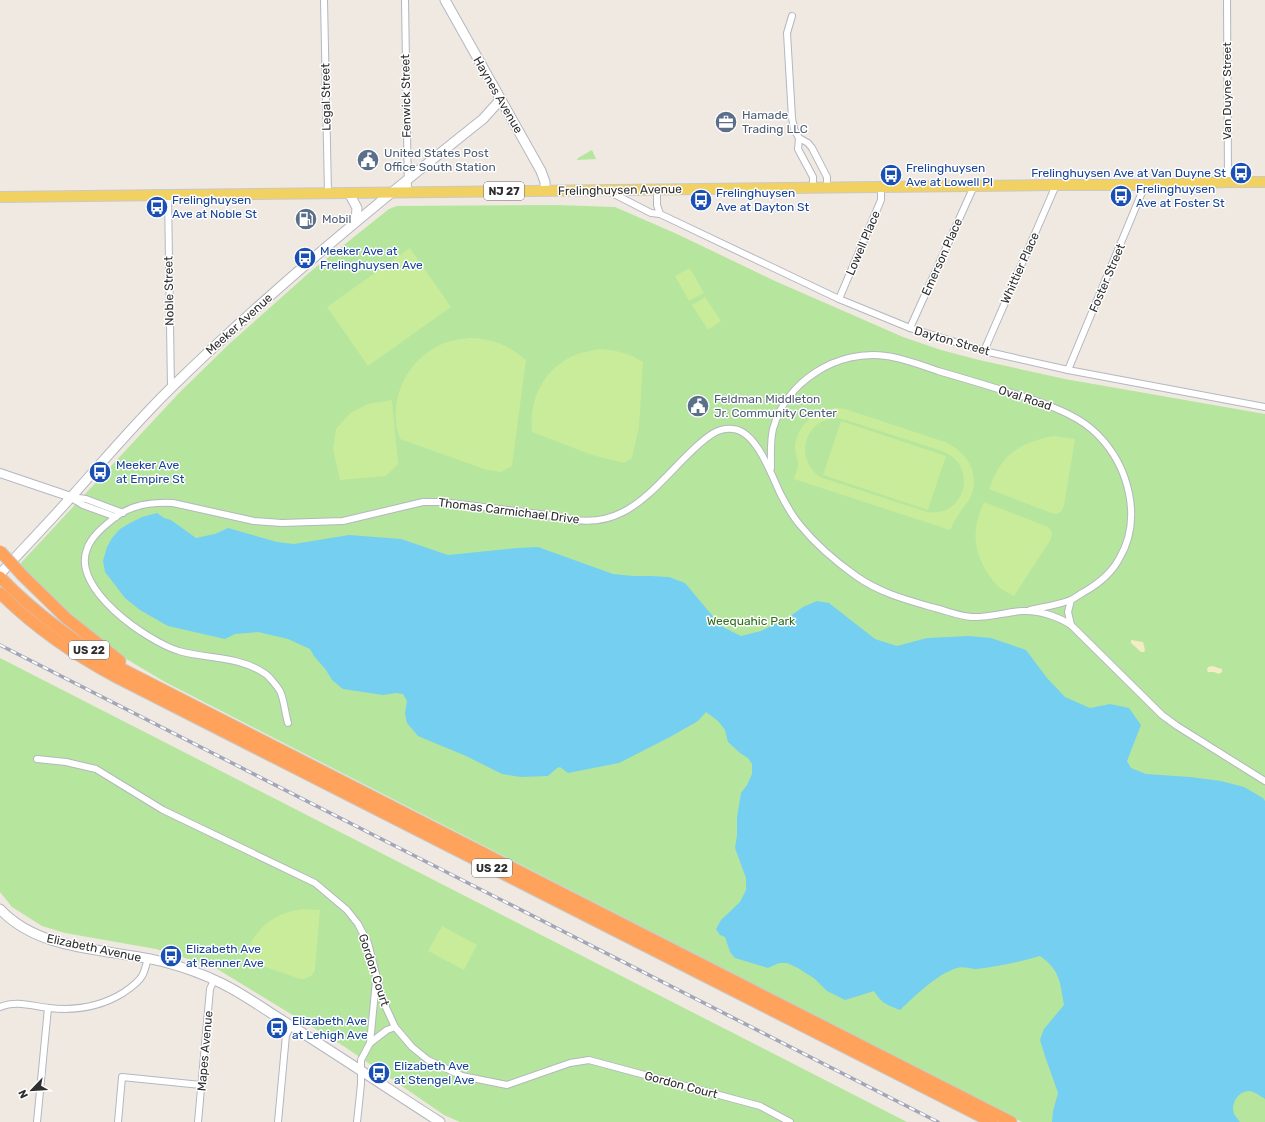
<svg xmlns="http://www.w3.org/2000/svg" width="1265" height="1122" font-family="Rubik,sans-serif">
  <rect width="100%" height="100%" fill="#efe9e1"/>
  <g fill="#b6e59e">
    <path d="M592,150L596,159L577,160L578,158Z"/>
    <path d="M556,205L615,207L677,234L775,281L903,337L941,350L979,360L1065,379L1265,414V1122H1022L165,682L123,657L75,622L19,565L179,393L228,345L310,272L389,209L397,206Z"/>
    <path d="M0,658L907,1122H460L444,1115L345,1047L214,967L156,949L65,933L42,926L12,907L0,892Z"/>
  </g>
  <g fill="#f3ecc5">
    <path d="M1131,640L1143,642L1145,650L1144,652H1141L1131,643Z"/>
    <path d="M1212,666L1222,669V672L1219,674L1214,672H1208L1207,670L1208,667Z"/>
  </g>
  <g fill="#c9ec9a" fill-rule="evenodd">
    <path d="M410,248L451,307L368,366L327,307Z"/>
    <path d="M690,268L704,293L689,301L675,276Z"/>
    <path d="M705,297L721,321L708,330L692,305Z"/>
    <path d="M470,338C494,339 508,345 526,360L512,466L501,472L487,470L400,439C398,433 396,427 396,421C393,389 412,357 442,344C451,340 461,339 470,338Z"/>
    <path d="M599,349C616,350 629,353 643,362L639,427L632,458L624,463L592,455L532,432C529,399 543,369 575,355C582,352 591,351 599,349Z"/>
    <path d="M392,400L398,464L386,476L340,480L333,449L336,429L350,413L368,404Z"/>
    <path d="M836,408L845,409L945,442C967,452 980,472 971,496C968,503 963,507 959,514C955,519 953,525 950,530L794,479C795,475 798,468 798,464C798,459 795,454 795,448C796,425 815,411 836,408ZM837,418L846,420L942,451C979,465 966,518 927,512L820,477C794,458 804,419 837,418Z"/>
    <path d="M841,421L946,456L928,510L823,475Z"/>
    <path d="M1053,436L1075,439L1064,505C1062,513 1058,515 1051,513L989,489C1001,455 1017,444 1053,436Z"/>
    <path d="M984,502L1048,527L1052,532L1051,539L1014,596C1009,593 1004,591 1000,588C985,573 973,551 976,529C977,519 980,510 984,502Z"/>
    <path d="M304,909L320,910L315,970L312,975L305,979H300L245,960C251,930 274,912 304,909Z"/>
    <path d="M442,926L477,945L464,970L428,951Z"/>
  </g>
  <path fill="#75cff0" d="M157,513L164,518L171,520L196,538L215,534L228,528L277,542L294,544L349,535L401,539L448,555L517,548L538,547L613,574L633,576H651L669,577L685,583L721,626L741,636L761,631L789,617L803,607L817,601L829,603L875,639L897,646L927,638L969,636L991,638L1026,650L1047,678L1065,697L1090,708L1110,704L1129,708L1141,725L1127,761L1131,768L1146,774L1190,777L1221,781L1244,787L1263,798L1265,801V1099C1261,1096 1255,1092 1250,1091C1239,1090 1230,1103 1234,1114C1235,1116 1238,1119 1240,1122H1052L1053,1111L1058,1093L1045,1056L1040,1040L1044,1029L1064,1005C1060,982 1060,970 1040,956C1019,962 997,967 976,969C970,969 963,966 957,968C937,974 916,995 900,1010C887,1005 881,1003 874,991L845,1000L827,991L815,979L798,968L787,963H779L768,968L735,958L730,952L725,937L720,935L716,929L721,920L740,902L746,890V878L735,848L737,835V817L741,793L747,785L752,774V764L748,758L740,753L728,742L725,730L718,721L706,712L698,721L670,737L619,763L568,773L560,767L557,768L548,776L521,777L502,774L466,756L418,736L407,723L405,714L407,701L403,694L396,693L383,695L343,689L332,680L326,670L314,656L310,649L288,639L258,632L235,634L225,639L168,626L140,610L125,598L105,572L103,561L107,547L112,538L120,529L130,523L142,517Z"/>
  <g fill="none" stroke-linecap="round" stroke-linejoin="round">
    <g stroke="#b4b7c1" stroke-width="8">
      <g id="minor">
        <path d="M324,0L328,193"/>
        <path d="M405,0L408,193"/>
        <path d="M1227,0L1228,182"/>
        <path d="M792,16L787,33L792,118L794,129L799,138L798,149L813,177V188"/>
        <path d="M799,138L808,143L812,148L827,177V188"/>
        <path d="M657,189V205L660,214"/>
        <path d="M610,192L651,213L660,214L839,299L910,328L984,351L1068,370L1265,407"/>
        <path d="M168,195L171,388"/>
        <path d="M839,299L881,200V187"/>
        <path d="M910,328L974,186"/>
        <path d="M984,351L1056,185"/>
        <path d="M1068,370L1145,185"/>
        <path d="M771,468C771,455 770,441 773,429C786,381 838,349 886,356C903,358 921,365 938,371C970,380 1002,390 1034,400C1056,408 1080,417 1097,434C1129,466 1143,519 1119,559C1111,574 1098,584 1084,592C1080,594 1075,598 1071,600C1058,605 1043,607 1030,610"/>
        <path d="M71,497L86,499L123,513"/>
        <path d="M73,499L83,505L116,517"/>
        <path d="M1071,625L1068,612L1071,600"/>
        <path d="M288,723C285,713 284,699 280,691C277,686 268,675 264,673C239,656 207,659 179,651C147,641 71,589 87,549C91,537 103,527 113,519C129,505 152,502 173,503L254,521L282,523L343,521L423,502H443L556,516C626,537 653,486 697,446C707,437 718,427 733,429C757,431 772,477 781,495C787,506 792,516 800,525C816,545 835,561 856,576C880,593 907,600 935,608C947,611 959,616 972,617C989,618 1006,612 1022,611C1038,610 1057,616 1071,625L1162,715L1177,726L1265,781"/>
        <path d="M37,759L66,762L96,769L163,810L315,883L347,910L358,924L368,943L383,1001L395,1027L412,1047L428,1060L462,1076L507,1085L570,1063L589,1060L760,1106L790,1122"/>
        <path d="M0,1007C16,1000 32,1006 49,1008C76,1011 100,1007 123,993C130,988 138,983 142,976C145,971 146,964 148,959"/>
        <path d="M370,1043L376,981"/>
        <path d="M37,1122L48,1008"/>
        <path d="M118,1122L122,1077L201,1085"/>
        <path d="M198,1122L210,989L214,980"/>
        <path d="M278,1122L286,1035L291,1026"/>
        <path d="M357,1122L361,1084V1060L370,1043L387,1030L395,1027"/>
      </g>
    </g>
    <g stroke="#b4b7c1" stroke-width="10">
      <path id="tertiary" d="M0,473L71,497"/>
    </g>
    <g stroke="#b4b7c1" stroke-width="11">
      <g id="secondary">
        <path d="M445,0L541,171L545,182V191"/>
        <path d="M349,193L357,208L356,221"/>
        <path d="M0,574C24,548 49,522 73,495C105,459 137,421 172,387C270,291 376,204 483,119L501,99"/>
        <path d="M0,909C41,953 110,948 164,962C183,967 203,974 221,983C244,994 268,1012 290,1025C341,1057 390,1090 440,1122"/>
      </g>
    </g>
    <g stroke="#c9c9c9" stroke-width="12">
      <path id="primary" d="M0,197L1056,185H1145L1228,182H1265"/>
    </g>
    <g stroke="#c9c9c9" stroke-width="13">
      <g id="motorway">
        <path d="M22,575L66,618L120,661"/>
        <path d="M0,577C37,615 80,646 126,671L1011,1122"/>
        <path d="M0,593C34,627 73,654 116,677L992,1122"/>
      </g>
    </g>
    <use href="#minor" stroke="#fff" stroke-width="6"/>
    <use href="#tertiary" stroke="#fff" stroke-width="8"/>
    <use href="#secondary" stroke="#fff" stroke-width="9"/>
    <use href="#primary" stroke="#f2d163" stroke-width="10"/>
    <use href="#motorway" stroke="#ffa35c" stroke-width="11"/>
    <g stroke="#a3a6b8" stroke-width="3.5">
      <path id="rail" d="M0,645L938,1122"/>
    </g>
    <use href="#rail" stroke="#fff" stroke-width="2" stroke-dasharray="6" stroke-linecap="butt"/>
    <g stroke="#c9c9c9" stroke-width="13" stroke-linecap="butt">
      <path id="motorway-bridge" d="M0,551L22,575"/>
    </g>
    <use href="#motorway-bridge" stroke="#ffa35c" stroke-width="11"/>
  </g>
  <defs>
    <g id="office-disc" transform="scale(1.15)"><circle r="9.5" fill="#5c6f8a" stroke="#fff"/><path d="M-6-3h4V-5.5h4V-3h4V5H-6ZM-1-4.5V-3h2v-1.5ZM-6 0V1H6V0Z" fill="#fff"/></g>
    <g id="civic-disc" transform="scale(1.15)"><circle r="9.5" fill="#5c6f8a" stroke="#fff"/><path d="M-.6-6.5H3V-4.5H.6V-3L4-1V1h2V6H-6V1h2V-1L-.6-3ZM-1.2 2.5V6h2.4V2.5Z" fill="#fff"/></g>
    <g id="bus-disc" transform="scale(1.15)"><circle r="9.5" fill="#1a4fb4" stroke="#fff"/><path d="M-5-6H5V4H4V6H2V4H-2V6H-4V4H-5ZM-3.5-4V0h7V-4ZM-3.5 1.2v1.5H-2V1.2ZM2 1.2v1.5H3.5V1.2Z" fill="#fff"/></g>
    <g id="fuel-disc" transform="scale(1.15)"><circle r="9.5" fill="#5c6f8a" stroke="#fff"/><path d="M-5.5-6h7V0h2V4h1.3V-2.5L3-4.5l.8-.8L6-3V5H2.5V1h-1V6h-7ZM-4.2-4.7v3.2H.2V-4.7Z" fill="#fff"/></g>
  </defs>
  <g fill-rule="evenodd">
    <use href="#office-disc" x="726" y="122"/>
    <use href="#civic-disc" x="368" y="160"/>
    <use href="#bus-disc" x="1241" y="173"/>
    <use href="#bus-disc" x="891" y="175"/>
    <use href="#bus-disc" x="1121" y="196"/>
    <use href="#bus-disc" x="701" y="200"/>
    <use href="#bus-disc" x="157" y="207"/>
    <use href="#fuel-disc" x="306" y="219"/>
    <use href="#bus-disc" x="305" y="258"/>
    <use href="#civic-disc" x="698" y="406"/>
    <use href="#bus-disc" x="100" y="472"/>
    <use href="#bus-disc" x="171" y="956"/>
    <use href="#bus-disc" x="277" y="1028"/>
    <use href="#bus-disc" x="379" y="1073"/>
  </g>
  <g text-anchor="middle" stroke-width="3" stroke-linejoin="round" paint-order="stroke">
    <g fill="#fff" stroke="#6d6d6d" stroke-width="1">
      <rect x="484" y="182" width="40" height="18" rx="3"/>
      <rect x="69" y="641" width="40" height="18" rx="3"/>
      <rect x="472" y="859" width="40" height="18" rx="3"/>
    </g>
    <g font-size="11" font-weight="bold" fill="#2e2e2e">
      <text x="504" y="195">NJ 27</text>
      <text x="89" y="654">US 22</text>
      <text x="492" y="872">US 22</text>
    </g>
    <g font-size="12" fill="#2e2e2e" stroke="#fff">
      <text transform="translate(1227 91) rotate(-90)" y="4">Van Duyne Street</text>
      <text transform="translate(498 95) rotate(60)" y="4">Haynes Avenue</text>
      <text transform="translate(406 96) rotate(-91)" y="4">Fenwick Street</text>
      <text transform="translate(326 97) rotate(-91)" y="4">Legal Street</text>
      <text transform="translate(620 190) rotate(-1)" y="4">Frelinghuysen Avenue</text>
      <text transform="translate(863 243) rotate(-67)" y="4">Lowell Place</text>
      <text transform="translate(942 257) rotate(-66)" y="4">Emerson Place</text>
      <text transform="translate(1020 268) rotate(-66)" y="4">Whittier Place</text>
      <text transform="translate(1107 278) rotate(-67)" y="4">Foster Street</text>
      <text transform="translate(169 291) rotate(-91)" y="4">Noble Street</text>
      <text transform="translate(239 324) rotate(-42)" y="4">Meeker Avenue</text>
      <text transform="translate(952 341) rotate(16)" y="4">Dayton Street</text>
      <text transform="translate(1025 398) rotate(18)" y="4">Oval Road</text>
      <text transform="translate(509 511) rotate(7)" y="4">Thomas Carmichael Drive</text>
      <text transform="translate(94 948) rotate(12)" y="4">Elizabeth Avenue</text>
      <text transform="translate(374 970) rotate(72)" y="4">Gordon Court</text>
      <text transform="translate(205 1051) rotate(-85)" y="4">Mapes Avenue</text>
      <text transform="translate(681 1085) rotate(15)" y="4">Gordon Court</text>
    </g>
    <g font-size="12" fill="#4e5e75" stroke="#fff" text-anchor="start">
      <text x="742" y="119">Hamade<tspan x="742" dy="14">Trading LLC</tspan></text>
      <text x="384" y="157">United States Post<tspan x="384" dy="14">Office South Station</tspan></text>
      <text x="322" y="223">Mobil</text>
      <text x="714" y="403">Feldman Middleton<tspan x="714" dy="14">Jr. Community Center</tspan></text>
    </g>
    <g font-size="12" fill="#164399" stroke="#fff" text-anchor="start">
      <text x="906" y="172">Frelinghuysen<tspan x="906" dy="14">Ave at Lowell Pl</tspan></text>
      <text x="1226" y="177" text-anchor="end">Frelinghuysen Ave at Van Duyne St</text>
      <text x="1136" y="193">Frelinghuysen<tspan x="1136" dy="14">Ave at Foster St</tspan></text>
      <text x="716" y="197">Frelinghuysen<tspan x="716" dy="14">Ave at Dayton St</tspan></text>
      <text x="172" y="204">Frelinghuysen<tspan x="172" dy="14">Ave at Noble St</tspan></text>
      <text x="320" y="255">Meeker Ave at<tspan x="320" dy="14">Frelinghuysen Ave</tspan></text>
      <text x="116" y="469">Meeker Ave<tspan x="116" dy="14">at Empire St</tspan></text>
      <text x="186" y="953">Elizabeth Ave<tspan x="186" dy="14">at Renner Ave</tspan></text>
      <text x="292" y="1025">Elizabeth Ave<tspan x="292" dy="14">at Lehigh Ave</tspan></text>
      <text x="394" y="1070">Elizabeth Ave<tspan x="394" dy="14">at Stengel Ave</tspan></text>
    </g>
    <g font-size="12" fill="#2c6e1b" stroke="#fff">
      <text x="751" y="625">Weequahic Park</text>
    </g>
  </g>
  <g transform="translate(32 1090) rotate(245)" stroke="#ffffff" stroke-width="3" paint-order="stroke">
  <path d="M0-3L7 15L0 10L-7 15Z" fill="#2e2e2e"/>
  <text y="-6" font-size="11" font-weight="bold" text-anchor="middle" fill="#2e2e2e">N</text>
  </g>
</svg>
